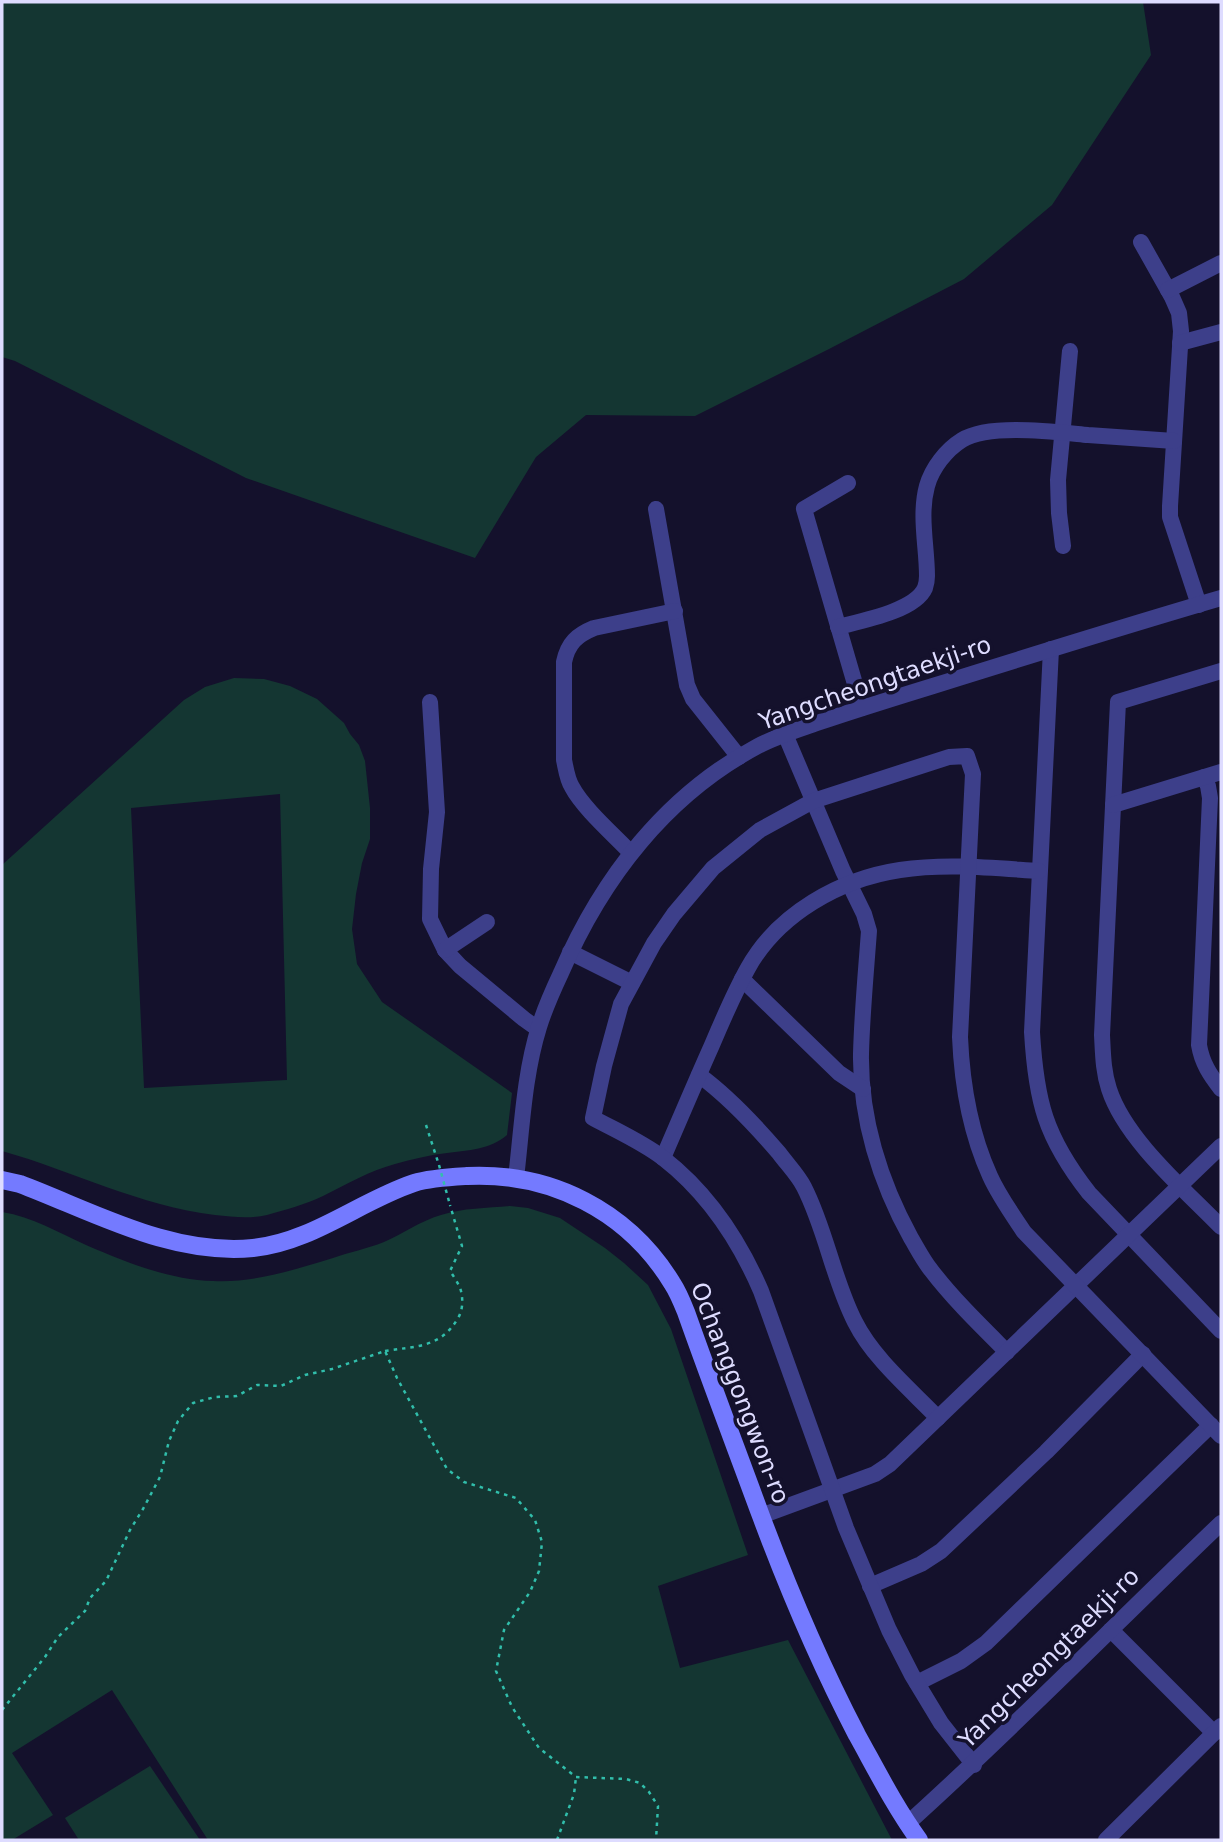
<svg xmlns="http://www.w3.org/2000/svg" width="1223" height="1842" font-family="'DejaVu Sans',sans-serif">
  <rect width="100%" height="100%" fill="#14112c"/>
  <g fill="#143632" fill-rule="evenodd">
    <path d="M2,2H1143L1151,55L1052,205L964,279L829,349L695,416L586,415L536,457L475,558L246,478L15,361L2,357Z"/>
    <path d="M234,678L264,679L290,686L317,699L344,723L350,734L359,745L365,761L370,808V839L362,863L356,894L352,929L357,964L382,1002L512,1093L507,1135C489,1150 469,1150 447,1153C430,1155 412,1159 395,1164C369,1171 347,1184 323,1196C306,1204 285,1210 267,1215C250,1219 233,1217 215,1215C140,1206 73,1171 2,1151V865L184,700L205,687ZM280,794L287,1080L144,1088L131,808Z"/>
    <path d="M510,1206L528,1208L560,1218L605,1248L624,1263L648,1285L671,1329L748,1555L658,1586L680,1668L788,1640L892,1840H208L112,1690L12,1753L53,1815L12,1840H2V1212C33,1217 57,1232 86,1245C125,1262 170,1280 213,1281C255,1283 293,1270 333,1258C349,1252 367,1249 384,1242C403,1234 420,1221 441,1215C463,1208 487,1208 510,1206Z"/>
    <path d="M150,1766L200,1840H79L65,1818Z"/>
  </g>
  <g fill="none" stroke-linecap="round" stroke-linejoin="round">
    <g stroke="#31beab" stroke-width="2.5" stroke-dasharray="3.5 5" stroke-linecap="butt">
      <path d="M426,1125L438,1162"/>
      <path d="M385,1351C416,1346 441,1348 458,1318C463,1310 463,1300 461,1291C459,1284 454,1277 450,1271L462,1246L450,1205"/>
      <path d="M2,1710L45,1657L58,1637L85,1611L90,1598L106,1581L130,1530L143,1509L160,1477L169,1441L178,1421L193,1403L215,1397L237,1396L257,1385L281,1386L305,1375L332,1369L385,1351L397,1378L447,1469L464,1482L516,1498L535,1520L542,1542L539,1571L530,1592L504,1630L496,1671L512,1707L539,1748L576,1777L626,1779L640,1783L649,1792L658,1806L656,1840"/>
      <path d="M557,1840L574,1794L576,1777"/>
    </g>
    <g stroke="#3d3f8a" stroke-width="16">
      <path d="M1141,242L1172,297L1179,313L1181,331L1170,506V517L1199,605"/>
      <path d="M1168,290L1221,263"/>
      <path d="M1180,343L1221,332"/>
      <path d="M848,483L804,509L862,708"/>
      <path d="M656,509L687,685L693,699L739,757"/>
      <path d="M1063,546L1059,513L1058,480L1070,351"/>
      <path d="M838,627C861,621 915,611 925,588C926,585 927,579 927,576C927,547 919,515 927,486C932,468 946,450 962,440C989,423 1056,432 1088,435C1117,437 1145,439 1174,441"/>
      <path d="M1051,649L1032,1032C1036,1101 1045,1137 1089,1193L1221,1331"/>
      <path d="M1221,671L1118,702L1102,1035C1103,1053 1103,1071 1109,1089C1125,1139 1184,1189 1221,1227"/>
      <path d="M430,702L437,812L431,869L430,919L445,950L460,966L524,1019L538,1029"/>
      <path d="M785,734L843,871L864,914L869,931C866,972 862,1013 861,1054C860,1118 880,1182 911,1238C917,1248 923,1260 931,1270C953,1299 981,1326 1007,1352"/>
      <path d="M1204,777L1208,786L1210,798L1199,1045C1202,1063 1210,1075 1221,1089"/>
      <path d="M1113,805L1221,772"/>
      <path d="M631,853C614,835 583,808 572,787C567,779 566,769 564,760V662C568,643 577,635 594,628L675,611"/>
      <path d="M445,950L487,922"/>
      <path d="M570,952L632,983"/>
      <path d="M742,979L839,1073L863,1089"/>
      <path d="M699,1075C729,1097 755,1125 779,1153C787,1164 798,1175 804,1187C826,1230 833,1279 855,1322C873,1358 910,1389 938,1418"/>
      <path d="M663,1158C679,1121 695,1083 712,1045C723,1019 734,993 748,968C778,914 840,879 900,870C946,863 993,868 1039,871"/>
      <path d="M516,1178C522,1128 524,1075 539,1027C545,1008 553,990 561,973C602,878 666,795 758,746C777,736 797,730 817,723C855,710 894,698 933,686C1029,656 1125,626 1221,598"/>
      <path d="M761,1516L875,1474L890,1464L1221,1146"/>
      <path d="M870,1586L921,1564L941,1551L1046,1452L1143,1354"/>
      <path d="M1111,1630L1214,1733"/>
      <path d="M917,1683L961,1661L986,1643L1211,1425"/>
      <path d="M974,1765L941,1723L912,1675L889,1630L846,1528L761,1291C739,1240 708,1193 663,1158C642,1142 617,1131 593,1118L604,1066L621,1004L654,943L674,914L713,868L760,830L813,801L949,757L967,756L973,774L960,1037C962,1085 970,1132 990,1176C999,1196 1012,1214 1024,1232L1221,1436"/>
      <path d="M907,1824C1015,1727 1116,1623 1221,1523"/>
      <path d="M1106,1840L1221,1726"/>
    </g>
    <path stroke="#747aff" stroke-width="18" d="M2,1180L20,1184C94,1212 171,1256 253,1248C312,1242 360,1201 414,1183C430,1178 450,1177 467,1176C551,1172 628,1211 672,1283C678,1292 682,1302 686,1312C710,1380 736,1448 761,1516C789,1591 820,1664 857,1735C877,1771 895,1807 919,1840"/>
    <path stroke="#31beab" stroke-width="2.5" stroke-dasharray="3.5 5" stroke-linecap="butt" d="M439,1165L450,1205"/>
  </g>
  <g text-anchor="middle" stroke-width="7" stroke-linejoin="round" paint-order="stroke">
    <g font-size="24" fill="#dedcff" stroke="#14112c">
      <text transform="translate(875 683) rotate(-19)" y="8">Yangcheongtaekji-ro</text>
      <text transform="translate(740 1393) rotate(69)" y="8">Ochanggongwon-ro</text>
      <text transform="translate(1049 1658) rotate(-45)" y="8">Yangcheongtaekji-ro</text>
    </g>
  </g>
  <rect width="1223" height="1842" fill="none" stroke="#dedcff" stroke-width="7"/>
</svg>
